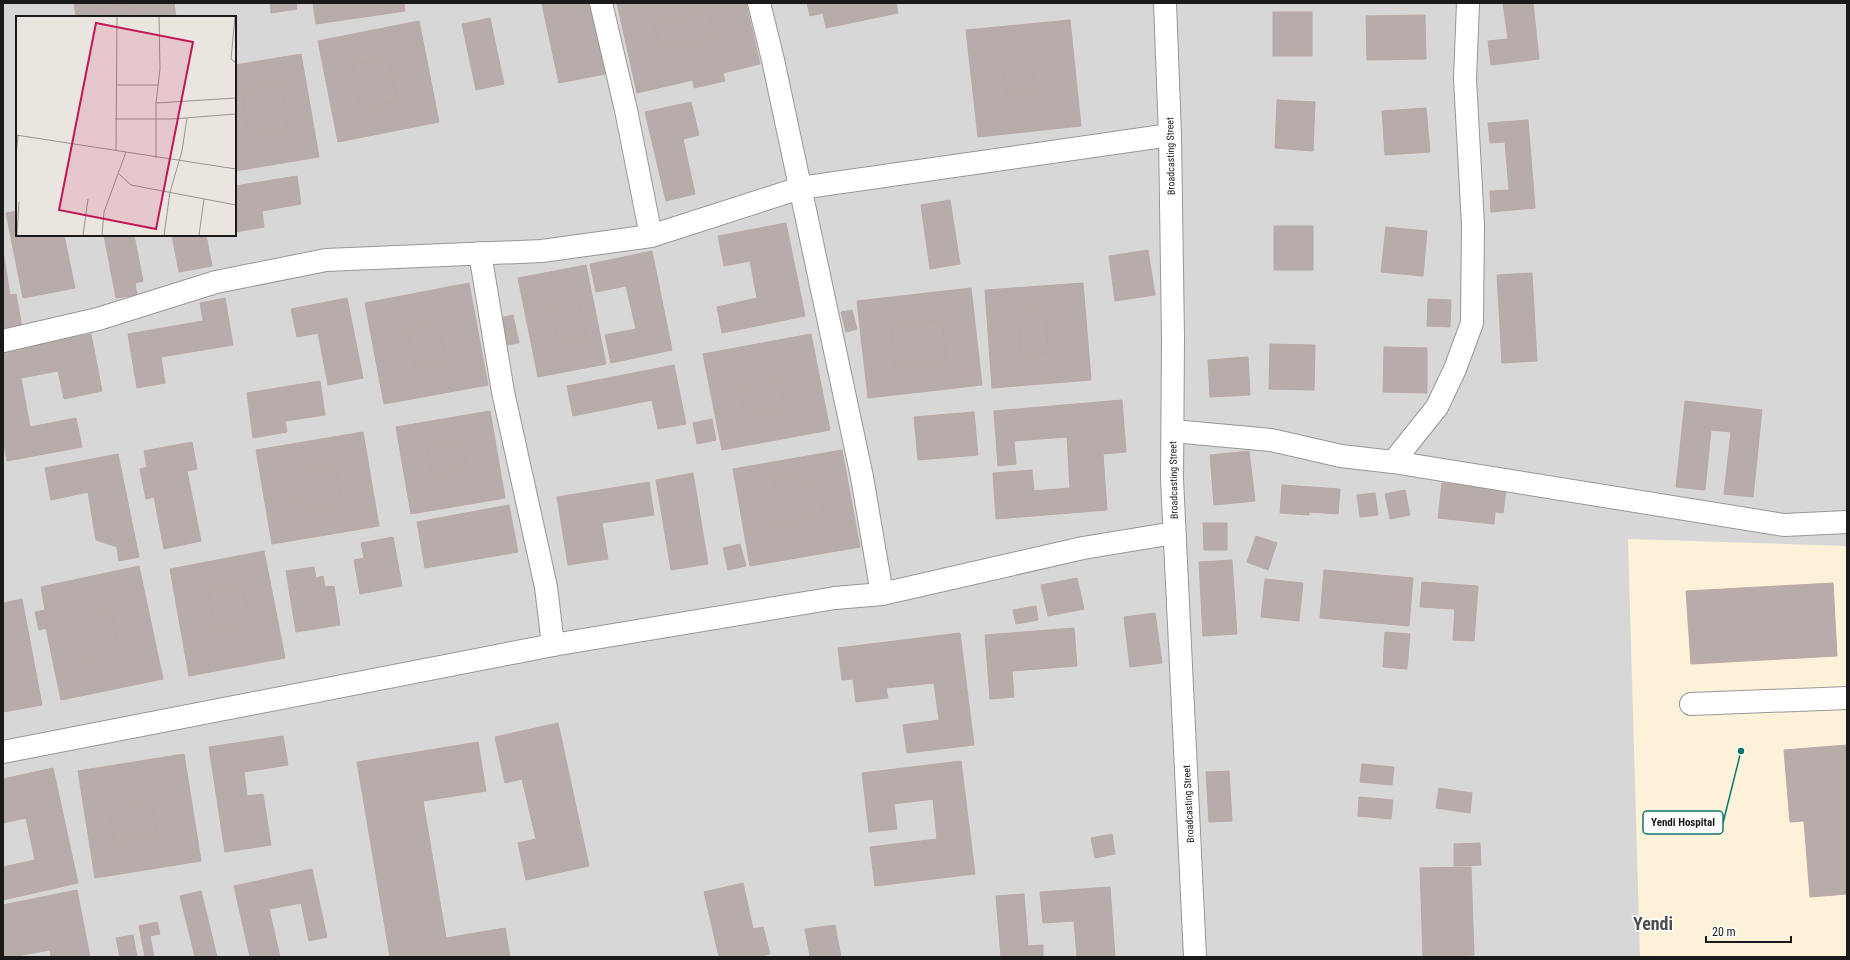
<svg xmlns="http://www.w3.org/2000/svg" width="1850" height="960" font-family="'Roboto Condensed',sans-serif">
  <rect width="100%" height="100%" fill="#ebe5e0"/>
  <path fill="#d8d7d8" fill-rule="evenodd" d="M3,3H1847V957H3ZM17,17H235V235H17Z"/>
  <path fill="#fcf2d9" d="M1628,539L1847,546V957H1640Z"/>
  <g fill="#b7acaa" stroke="#bca8a4" fill-rule="evenodd">
    <path d="M74,3H133L104,7L105,17H76Z"/>
    <path d="M134,3H174L176,17H136Z"/>
    <path d="M134,3L136,17H105L104,7Z"/>
    <path d="M270,3H296L297,9L271,13Z"/>
    <path d="M313,3H404L405,11L316,24Z"/>
    <path d="M547,3H595L610,73L559,83L542,4Z"/>
    <path d="M617,3H746L760,64L723,73L725,81L694,88L693,80L637,93ZM709,11L715,37L660,49L654,23Z"/>
    <path d="M807,3H896L898,13L826,28L823,13L810,16Z"/>
    <path d="M1503,3H1533L1539,59L1491,65L1488,41L1508,39Z"/>
    <path d="M709,11L715,37L660,49L654,23Z"/>
    <rect x="1273" y="12" width="39" height="44"/>
    <path d="M1425,15L1426,59L1367,60L1366,16Z"/>
    <path d="M490,18L504,84L476,90L462,24Z"/>
    <path d="M1070,20L1081,126L978,137L966,30ZM1031,55L1035,94L1007,96L1002,57Z"/>
    <path d="M419,21L439,122L338,142L318,41ZM388,58L397,101L361,108L352,65Z"/>
    <path d="M301,54L319,157L235,171V65ZM281,84L288,129L249,136L242,91Z"/>
    <path d="M1031,55L1035,94L1007,96L1002,57Z"/>
    <path d="M388,58L397,101L361,108L352,65Z"/>
    <path d="M281,84L288,129L249,136L242,91Z"/>
    <path d="M1277,100L1315,102L1313,151L1275,148Z"/>
    <path d="M691,102L699,135L683,139L695,194L666,201L645,112Z"/>
    <path d="M1426,108L1430,152L1385,155L1382,111Z"/>
    <path d="M1528,120L1535,208L1491,212L1490,191L1509,190L1505,142L1490,143L1488,123Z"/>
    <path d="M297,176L301,204L262,211L264,227L235,232V186Z"/>
    <path d="M950,200L960,264L930,269L921,205Z"/>
    <path d="M17,211V235H64L75,288L23,298L6,213Z"/>
    <path d="M786,223L805,316L722,333L717,307L757,298L750,261L724,266L718,236Z"/>
    <rect x="1274" y="226" width="39" height="44"/>
    <path d="M1386,227L1427,231L1423,276L1381,272Z"/>
    <path d="M104,235H134L143,281L135,283L137,295L116,298Z"/>
    <path d="M172,235H206L212,266L179,272Z"/>
    <path d="M1148,250L1155,295L1115,301L1109,256Z"/>
    <path d="M3,251L10,295L16,294L22,327L3,330Z"/>
    <path d="M652,251L672,350L611,363L605,335L636,329L626,286L596,292L590,264Z"/>
    <path d="M586,265L606,364L538,377L518,278ZM579,302L586,337L558,343L551,308Z"/>
    <path d="M1532,273L1537,361L1502,363L1497,275Z"/>
    <path d="M469,283L488,385L384,404L365,303ZM437,321L446,361L416,368L407,328Z"/>
    <path d="M1083,283L1091,380L992,388L985,290ZM1045,311L1048,353L1021,355L1018,313Z"/>
    <path d="M971,288L982,385L868,398L857,301ZM942,320L946,362L895,367L891,326Z"/>
    <path d="M225,298L233,345L161,357L165,383L137,388L128,334L203,321L200,303Z"/>
    <path d="M347,298L363,378L328,385L318,333L297,337L291,309Z"/>
    <path d="M1428,299L1451,300L1450,327L1427,326Z"/>
    <path d="M579,302L586,337L558,343L551,308Z"/>
    <path d="M852,310L857,329L846,332L841,312Z"/>
    <path d="M1045,311L1048,353L1021,355L1018,313Z"/>
    <path d="M513,315L519,343L506,345L500,318Z"/>
    <path d="M942,320L946,362L895,367L891,326Z"/>
    <path d="M437,321L446,361L416,368L407,328Z"/>
    <path d="M91,334L102,391L64,399L58,371L21,378L30,427L76,418L82,447L7,461L3,439V351Z"/>
    <path d="M811,334L830,430L722,450L703,354ZM780,380L785,408L745,416L740,388Z"/>
    <path d="M1270,344L1315,345L1314,390L1269,389Z"/>
    <path d="M1384,347L1427,348V393L1383,392Z"/>
    <path d="M1248,357L1250,395L1210,397L1208,360Z"/>
    <path d="M674,365L686,424L658,429L652,400L573,416L567,386Z"/>
    <path d="M780,380L785,408L745,416L740,388Z"/>
    <path d="M320,381L325,415L285,421L287,432L253,438L247,393Z"/>
    <path d="M1122,400L1126,452L1103,454L1107,510L996,519L993,473L1032,470L1034,491L1070,488L1067,437L1014,441L1016,464L998,466L994,411Z"/>
    <path d="M1685,401L1762,410L1753,497L1724,494L1731,432L1711,430L1705,490L1676,487Z"/>
    <path d="M490,411L505,498L411,514L396,427ZM462,441L467,468L432,474L427,447Z"/>
    <path d="M974,412L978,455L918,460L914,417Z"/>
    <path d="M712,419L716,440L697,444L693,423Z"/>
    <path d="M363,432L379,526L272,544L256,450ZM335,465L342,504L298,512L291,473Z"/>
    <path d="M462,441L467,468L432,474L427,447Z"/>
    <path d="M192,442L197,469L187,471L201,541L164,549L154,497L146,499L140,469L147,467L144,451Z"/>
    <path d="M842,450L860,547L750,566L733,469ZM798,474L799,484L818,481L824,516L772,525L765,490L775,488L773,479Z"/>
    <path d="M1249,451L1255,501L1214,505L1210,455Z"/>
    <path d="M118,454L139,557L119,561L117,547L96,540L88,492L51,500L45,468Z"/>
    <path d="M335,465L342,504L298,512L291,473Z"/>
    <path d="M693,473L708,564L671,570L656,480Z"/>
    <path d="M798,474L799,484L818,481L824,516L772,525L765,490L775,488L773,479Z"/>
    <path d="M649,482L654,515L602,523L608,559L568,565L557,497Z"/>
    <path d="M1442,483L1506,490L1503,513L1495,512L1494,524L1438,518Z"/>
    <path d="M1282,485L1340,489L1338,514L1309,512V515L1280,513Z"/>
    <path d="M1405,490L1410,515L1390,519L1385,494Z"/>
    <path d="M1375,493L1378,515L1360,517L1357,495Z"/>
    <path d="M509,505L518,552L425,568L417,522Z"/>
    <path d="M1203,523H1227V550H1204Z"/>
    <path d="M1256,536L1277,543L1268,570L1247,562Z"/>
    <path d="M393,537L402,586L360,594L354,560L364,558L361,543Z"/>
    <path d="M740,544L746,566L728,570L723,548Z"/>
    <path d="M264,551L285,658L189,676L170,569ZM242,585L251,624L216,631L208,592Z"/>
    <path d="M1232,560L1237,634L1203,636L1199,562Z"/>
    <path d="M139,566L163,679L61,700L46,628L39,630L35,612L45,610L41,587ZM111,611L119,653L84,660L75,619Z"/>
    <path d="M314,567L316,578L323,576L325,587L334,586L340,625L296,632L286,571Z"/>
    <path d="M1324,570L1413,578L1409,626L1320,618Z"/>
    <path d="M1077,578L1084,609L1048,616L1041,585Z"/>
    <path d="M1265,579L1303,583L1299,621L1261,617Z"/>
    <path d="M1422,582L1478,586L1474,641L1453,640L1455,609L1420,607Z"/>
    <path d="M1833,583L1837,656L1691,664L1686,591Z"/>
    <path d="M242,585L251,624L216,631L208,592Z"/>
    <path d="M22,599L42,705L3,712V603Z"/>
    <path d="M1036,606L1038,620L1016,624L1013,610Z"/>
    <path d="M111,611L119,653L84,660L75,619Z"/>
    <path d="M1155,613L1162,663L1130,667L1124,617Z"/>
    <path d="M1074,628L1077,666L1012,671L1014,697L990,699L985,635Z"/>
    <path d="M1385,632L1410,634L1407,669L1383,667Z"/>
    <path d="M960,633L974,745L907,753L903,725L939,720L934,683L886,688L888,698L856,702L853,679L842,680L838,648Z"/>
    <path d="M558,723L589,866L526,880L518,843L536,839L522,779L505,783L495,737Z"/>
    <path d="M283,736L288,765L244,772L247,796L263,794L271,845L225,852L209,747Z"/>
    <path d="M478,742L486,791L423,801L446,938L505,928L510,957H390L357,762Z"/>
    <path d="M1847,745V894L1810,897L1804,821L1790,822L1784,750Z"/>
    <path d="M184,754L201,861L95,878L78,771ZM151,802L157,833L115,842L109,810Z"/>
    <path d="M961,761L975,874L875,886L870,847L937,839L933,799L894,804L897,829L869,832L862,773Z"/>
    <path d="M1362,764L1394,767L1392,785L1360,782Z"/>
    <path d="M53,768L78,883L3,900V867L35,860L26,818L3,823V779Z"/>
    <path d="M1229,771L1232,821L1209,822L1206,772Z"/>
    <path d="M1439,788L1472,793L1470,813L1436,808Z"/>
    <path d="M1359,797L1393,800L1391,819L1358,816Z"/>
    <path d="M151,802L157,833L115,842L109,810Z"/>
    <path d="M1112,834L1115,854L1095,858L1091,838Z"/>
    <path d="M1480,843L1481,865L1454,866V844Z"/>
    <path d="M1471,867L1474,955L1423,957L1420,868Z"/>
    <path d="M312,869L327,937L309,941L301,903L269,909L280,957H250L234,886Z"/>
    <path d="M743,883L753,929L763,927L770,954L758,957H719L704,892Z"/>
    <path d="M1110,887L1115,957H1077L1074,921L1043,923L1040,892Z"/>
    <path d="M77,890L90,957H51L50,950L12,957H3V905Z"/>
    <path d="M201,891L217,957H195L180,896Z"/>
    <path d="M1024,894L1028,946L1043,945V957H1001L996,896Z"/>
    <path d="M157,922L160,934L150,936L154,957H145L139,926Z"/>
    <path d="M835,925L841,957H810L805,929Z"/>
    <path d="M133,935L137,957H120L116,938Z"/>
  </g>
  <g fill="none" stroke-linecap="round" stroke-linejoin="round">
    <g stroke="#979797" stroke-width="24">
      <g id="minor">
        <path d="M601,3L626,110L651,236"/>
        <path d="M759,3L773,60L862,477L882,594"/>
        <path d="M1165,3L1170,135L1173,338L1172,479L1195,957"/>
        <path d="M480,253L503,392L546,587L553,645"/>
        <path d="M3,341L98,319L216,282L326,260L542,251L651,236L800,188L1170,135"/>
        <path d="M1173,431L1271,440L1341,456L1393,462L1784,525L1847,522"/>
        <path d="M1393,462L1437,407L1455,369L1472,323L1473,225L1465,79L1468,3"/>
        <path d="M1691,704L1847,698"/>
        <path d="M3,752L553,645L835,598L882,594L1083,548L1174,533"/>
      </g>
    </g>
    <use href="#minor" stroke="#fff" stroke-width="22"/>
  </g>
  <g text-anchor="middle" stroke-width="3" stroke-linejoin="round" paint-order="stroke">
    <g font-size="10" fill="#1a1a1a" stroke="#fff">
      <text transform="translate(1170 156) rotate(-91)" y="4">Broadcasting Street</text>
      <text transform="translate(1173 480) rotate(-91)" y="4">Broadcasting Street</text>
      <text transform="translate(1188 804) rotate(-93)" y="4">Broadcasting Street</text>
    </g>
    <g font-size="18" font-weight="bold" fill="#4d4d4d" stroke="#fff">
      <text x="1653" y="930">Yendi</text>
    </g>
  </g>
  <g transform="translate(16 16)">
    <rect width="220" height="220" fill="#ebe5e0"/>
    <path fill="none" stroke="#979491" stroke-width="1" d="M219,1L215,43L220,47M101,69H142M140,87L220,82M99,103H156L220,98M0,119L220,153M100,134L101,1M0,141L2,119M140,142V87L144,53L143,1M103,158L115,169L220,189M1,219L3,186M67,219L72,183M86,219L88,196L110,136M148,219L154,176L166,135L171,102M183,219L188,183"/>
    <path fill="#c2185b" fill-opacity="0.15" stroke="#c2185b" stroke-width="2" d="M80,7L177,26L140,213L43,194Z"/>
    <rect width="220" height="220" fill="none" stroke="#1a1a1a" stroke-width="2"/>
  </g>
  <path fill="none" stroke="#0f766e" stroke-width="1.5" d="M1741 751L1723 823"/>
  <circle fill="#0f766e" stroke="#fff" stroke-width="1.5" cx="1741" cy="751" r="4"/>
  <rect fill="#fff" stroke="#0f766e" stroke-width="1.5" x="1643" y="811" width="80" height="23" rx="4"/>
  <g font-size="11" text-anchor="middle" font-weight="bold" fill="#1a1a1a">
    <text x="1683" y="826">Yendi Hospital</text>
  </g>
  <rect width="1850" height="960" fill="none" stroke="#1a1a1a" stroke-width="8"/>
  <path d="M1706 936v6h85v-6" fill="none" stroke="#1a1a1a" stroke-width="2"/>
  <text x="1712" y="936" font-size="12" fill="#1a1a1a" stroke="#ffffff" stroke-width="3" paint-order="stroke">20 m</text>
</svg>
